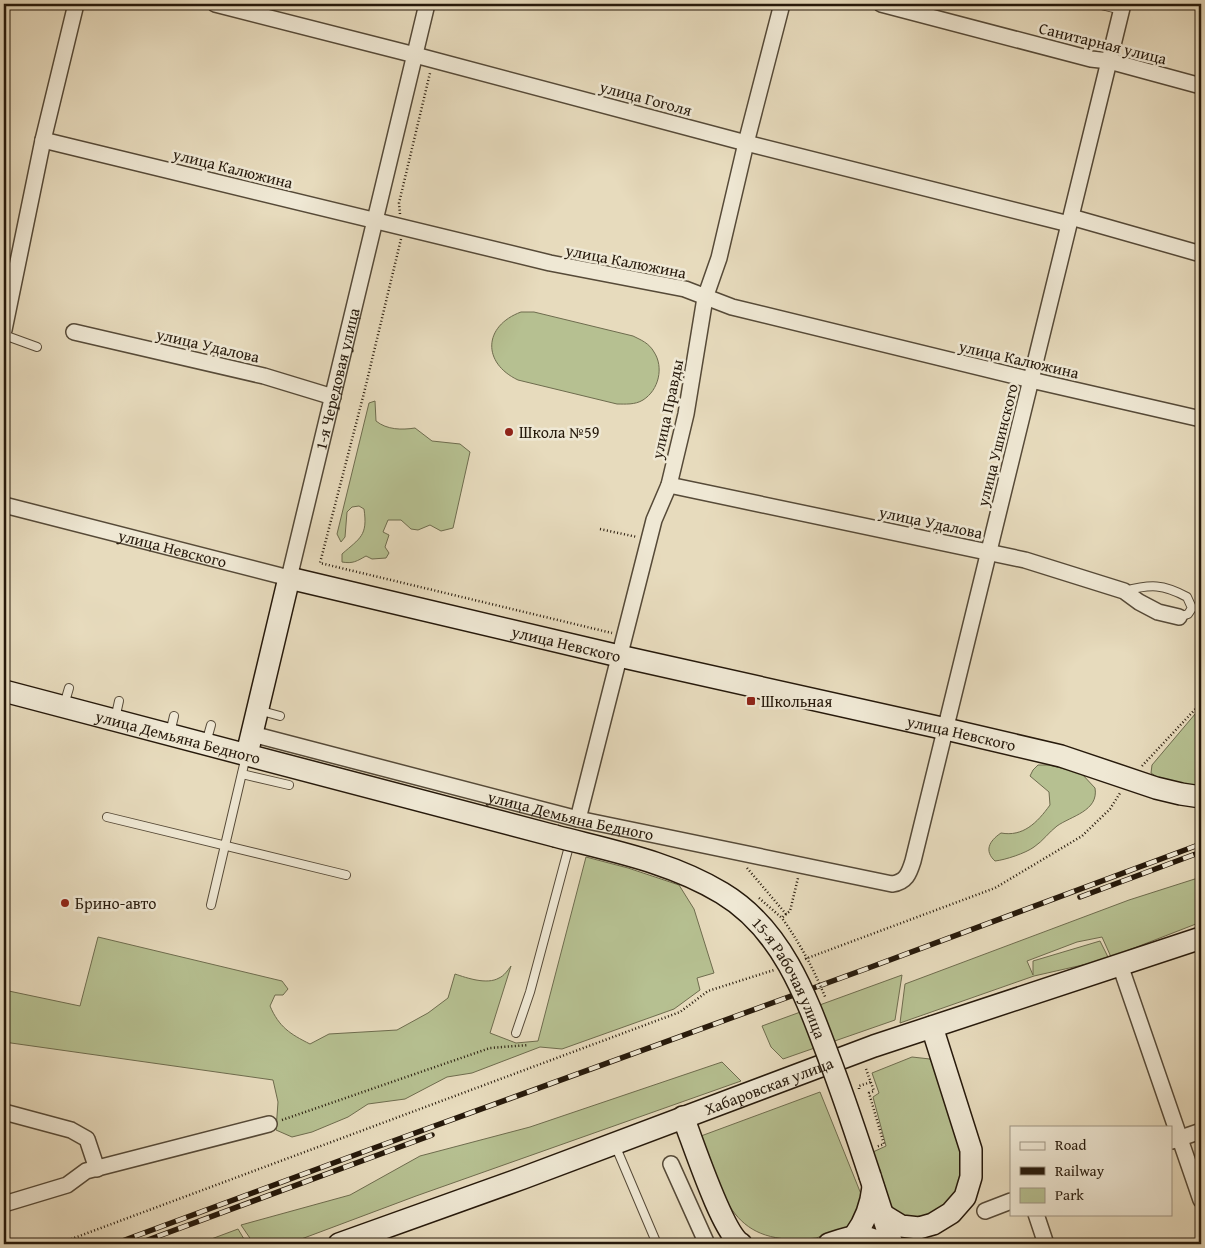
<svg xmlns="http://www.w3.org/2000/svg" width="1205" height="1248" font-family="'Gentium Book Plus',serif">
  <rect width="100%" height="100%" fill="#e7dbbd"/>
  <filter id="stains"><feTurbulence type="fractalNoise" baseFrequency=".004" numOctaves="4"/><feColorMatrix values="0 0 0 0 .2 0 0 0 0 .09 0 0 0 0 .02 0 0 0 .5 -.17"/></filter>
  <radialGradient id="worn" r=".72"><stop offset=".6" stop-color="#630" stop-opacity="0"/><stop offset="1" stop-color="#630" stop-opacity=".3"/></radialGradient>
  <g fill="#b6c091" stroke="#6e6c4e">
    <path d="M521,312H534L633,336C641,340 649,343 654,352C664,367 659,390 643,400C635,405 625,404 617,404L518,380C482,363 483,326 521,312Z"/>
    <path d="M375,401L376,421C387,430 402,430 415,428L432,441L460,444L470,452L453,528L441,531L430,525L418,530L411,529L401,520H388L383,532L389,535L385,547L389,553L386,558L372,559L366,556C357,561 353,564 342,562V554C360,538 368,536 364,509L359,506L352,507L347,512L345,537L341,542L337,534L369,403Z"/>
    <path d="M1201,707V789L1169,785L1151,773L1152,765Z"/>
    <path d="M1038,765H1049L1081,773L1095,788C1099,811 1071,816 1057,826C1049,832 1043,841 1034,847C1026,853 1005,860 995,861C984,851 989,841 1001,833C1023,837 1037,823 1050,805L1049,792L1030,776L1033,770Z"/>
    <path d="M586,857L628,868L679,885L694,909L714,973L697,978L700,990L674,1009L562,1049L540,1047L472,1073L447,1077L405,1099L368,1104L348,1117L312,1132L292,1137L276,1130L278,1102L273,1080L4,1042V990L80,1006L98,937L282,981L288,989L283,995H275L270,1006C279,1027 290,1034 310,1044L329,1034L397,1030L428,1013L448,998L455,974C467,978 487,985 499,978C504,976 508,970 511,966L490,1033L516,1043L538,1041Z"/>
    <path d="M1201,877V922L1111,957L1102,937L1077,942L1027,961L1033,975V961L1100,941L1109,959L1034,976L900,1023L905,984L1129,900Z"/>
    <path d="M902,975L895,1020L783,1059L771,1047L762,1026Z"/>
    <path d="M912,1057L930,1059L943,1085L963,1157L962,1180L952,1197L937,1210L921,1218L909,1219L896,1213L886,1200L873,1152L886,1146L873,1097L879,1093L872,1073Z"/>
    <path d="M722,1062L741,1081L416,1196L288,1244H254L241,1225L350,1195L420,1156L530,1127Z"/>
    <path d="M820,1092L863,1199C860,1206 858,1214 854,1220C847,1231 827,1234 816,1238C731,1248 724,1198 701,1136Z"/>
    <path d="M238,1229L247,1244H198Z"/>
  </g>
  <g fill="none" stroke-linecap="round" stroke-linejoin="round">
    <g stroke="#564a38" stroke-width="10">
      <g id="lane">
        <path d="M1097,4L1122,10"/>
        <path d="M4,335L37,347"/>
        <path d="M1124,591C1151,584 1163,584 1187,597L1192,608L1188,614L1179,617"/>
        <path d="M64,705L69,688"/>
        <path d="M258,710L280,716"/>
        <path d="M115,719L119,701"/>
        <path d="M170,733L174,716"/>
        <path d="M206,743L211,725"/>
        <path d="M242,774L289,785"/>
        <path d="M107,817L346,875"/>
        <path d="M211,905L246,756"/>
        <path d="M516,1033L530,992L568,850"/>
        <path d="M615,1145L657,1244"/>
      </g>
    </g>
    <g stroke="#564a38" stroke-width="18">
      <g id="street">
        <path d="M215,4L415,55L746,143L1069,224"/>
        <path d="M881,4L1091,59L1109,61L1201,86"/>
        <path d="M43,140L550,263L685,289L732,307L1031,380L1201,419"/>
        <path d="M1071,217L1201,254"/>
        <path d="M4,330L43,140L76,4"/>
        <path d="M74,332L264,376L333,397"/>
        <path d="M669,485L1025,560L1124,591L1139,602L1158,612L1179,617"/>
        <path id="s1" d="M4,505L289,578L427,4"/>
        <path id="s2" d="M252,734L578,819L892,884C906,882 909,874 913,861L1123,4"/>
        <path d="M578,819L654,520L669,485L686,414L705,298L719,258L746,143L782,4"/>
        <path d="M1120,965L1201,1200"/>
        <path d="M4,1112L71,1130L87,1139L97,1169"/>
        <path d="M1172,1141L1201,1131"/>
        <path d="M671,1164L707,1244"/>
        <path d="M4,1204L67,1185L86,1171L269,1124"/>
        <path d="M985,1211L1011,1201"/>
        <path d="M1036,1214L1046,1244"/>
      </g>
    </g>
    <g stroke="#26190b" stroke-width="24">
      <g id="secondary">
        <path id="s3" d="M4,691L555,836"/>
        <path id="s4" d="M247,754L289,578L619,656L946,729L1061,756L1156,788L1181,794L1201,797"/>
        <path d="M683,1117C693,1142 722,1232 741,1244"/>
        <path d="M870,1176L892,1244"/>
        <path d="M883,1215L901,1226L919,1228L933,1224L951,1213L965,1197L971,1177V1150L932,1027"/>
        <path d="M855,1235C866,1220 871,1206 873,1187"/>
        <path id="s5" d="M339,1244L523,1178L874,1046L1201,938"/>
        <path d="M829,1244C853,1236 860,1233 884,1244"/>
      </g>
    </g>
    <g stroke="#26190b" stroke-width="2.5" stroke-dasharray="1 2.5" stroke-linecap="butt">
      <path d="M400,214L399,203L430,73"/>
      <path d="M401,239L364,393L320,563L612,633"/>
      <path d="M600,529L637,537"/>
      <path d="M1142,766L1201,703"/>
      <path d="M747,868L786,914L790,911L798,878"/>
      <path d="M805,959L995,888L1082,836L1110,809L1120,793"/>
      <path d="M866,1069L874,1091L869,1093L884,1144L876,1147"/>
      <path d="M859,1089V1086L871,1082"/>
      <path d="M282,1120L490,1048L528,1045"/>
      <path d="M58,1244L680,1012L708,991L774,970"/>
    </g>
    <use href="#lane" stroke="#efe8d4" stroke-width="8"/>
    <use href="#street" stroke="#efe8d4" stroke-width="15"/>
    <use href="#secondary" stroke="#efe8d4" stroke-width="21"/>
    <g stroke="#26190b" stroke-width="5.5">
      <g id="rail">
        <path d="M1080,897L1201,852"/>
        <path d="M114,1244L374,1148L871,967L1201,844"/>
        <path d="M137,1244L432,1135"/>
      </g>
    </g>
    <use href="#rail" stroke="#efe8d4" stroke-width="4" stroke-dasharray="11" stroke-linecap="butt"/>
    <g stroke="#26190b" stroke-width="24" stroke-linecap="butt">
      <g id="secondary-bridge">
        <path id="s6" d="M555,836C612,851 671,862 722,893C782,929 806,996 829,1058C844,1097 857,1137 870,1176"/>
      </g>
    </g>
    <g stroke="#26190b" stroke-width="2.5" stroke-dasharray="1 2.5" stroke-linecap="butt">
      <path d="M759,898L782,918"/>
      <path d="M786,914L782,918C801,945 813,968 826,999"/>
    </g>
    <use href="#secondary-bridge" stroke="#efe8d4" stroke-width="21"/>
  </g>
  <g fill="#8f2418" stroke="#efe8d4" stroke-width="2">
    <circle cx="509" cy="432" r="5"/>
    <rect x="746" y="696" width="10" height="10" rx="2.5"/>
    <circle cx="65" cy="903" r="5"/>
  </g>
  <g text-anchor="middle" stroke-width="5" stroke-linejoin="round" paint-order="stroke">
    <g font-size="16" fill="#26190b" stroke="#efe8d4">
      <text transform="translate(1103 43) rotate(14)" y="6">Санитарная улица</text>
      <text transform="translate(646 98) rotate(15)" y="6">улица Гоголя</text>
      <text transform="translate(233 168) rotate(14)" y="6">улица Калюжина</text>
      <text transform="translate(626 261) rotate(11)" y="6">улица Калюжина</text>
      <text transform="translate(208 345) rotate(13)" y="6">улица Удалова</text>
      <text transform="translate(1019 359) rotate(13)" y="6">улица Калюжина</text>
      <text dy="6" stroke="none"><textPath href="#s1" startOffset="499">1-я Чередовая улица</textPath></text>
      <text transform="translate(667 409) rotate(-78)" y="6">улица Правды</text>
      <text transform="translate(997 445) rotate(-76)" y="6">улица Ушинского</text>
      <text transform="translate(931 522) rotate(12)" y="6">улица Удалова</text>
      <text dy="6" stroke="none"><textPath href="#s1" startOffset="174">улица Невского</textPath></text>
      <text dy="6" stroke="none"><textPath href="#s4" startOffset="466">улица Невского</textPath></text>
      <text dy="6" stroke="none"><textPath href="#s4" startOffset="871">улица Невского</textPath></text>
      <text dy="6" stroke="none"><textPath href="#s3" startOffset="180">улица Демьяна Бедного</textPath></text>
      <text dy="6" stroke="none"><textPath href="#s2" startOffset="329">улица Демьяна Бедного</textPath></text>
      <text dy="6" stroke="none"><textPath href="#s6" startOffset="288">15-я Рабочая улица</textPath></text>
      <text dy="6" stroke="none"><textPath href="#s5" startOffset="458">Хабаровская улица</textPath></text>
    </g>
    <g font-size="16" fill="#26190b" stroke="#efe8d4" text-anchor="start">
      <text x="519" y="438">Школа №59</text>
      <text x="761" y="707">Школьная</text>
      <text x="75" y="909">Брино-авто</text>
    </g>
  </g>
  <rect width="1205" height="1248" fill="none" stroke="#e7dbbd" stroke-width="20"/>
  <rect x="5" y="5" width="1195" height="1238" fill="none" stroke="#26190b" stroke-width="2.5"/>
  <rect x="10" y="10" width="1185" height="1228" fill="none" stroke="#26190b"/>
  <rect x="1010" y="1126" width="162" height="90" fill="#efe8d4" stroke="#9f9584"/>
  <rect x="1020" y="1142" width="25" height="8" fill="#efe8d4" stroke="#9f9584"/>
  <text x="1055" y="1150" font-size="15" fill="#26190b">Road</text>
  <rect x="1020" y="1167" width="25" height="8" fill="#26190b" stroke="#9f9584"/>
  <text x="1055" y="1176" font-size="15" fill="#26190b">Railway</text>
  <rect x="1020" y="1188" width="25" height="15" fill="#b6c091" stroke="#9f9584"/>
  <text x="1055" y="1200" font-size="15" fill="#26190b">Park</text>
  <rect width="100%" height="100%" filter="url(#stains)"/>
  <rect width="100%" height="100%" fill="url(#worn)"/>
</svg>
